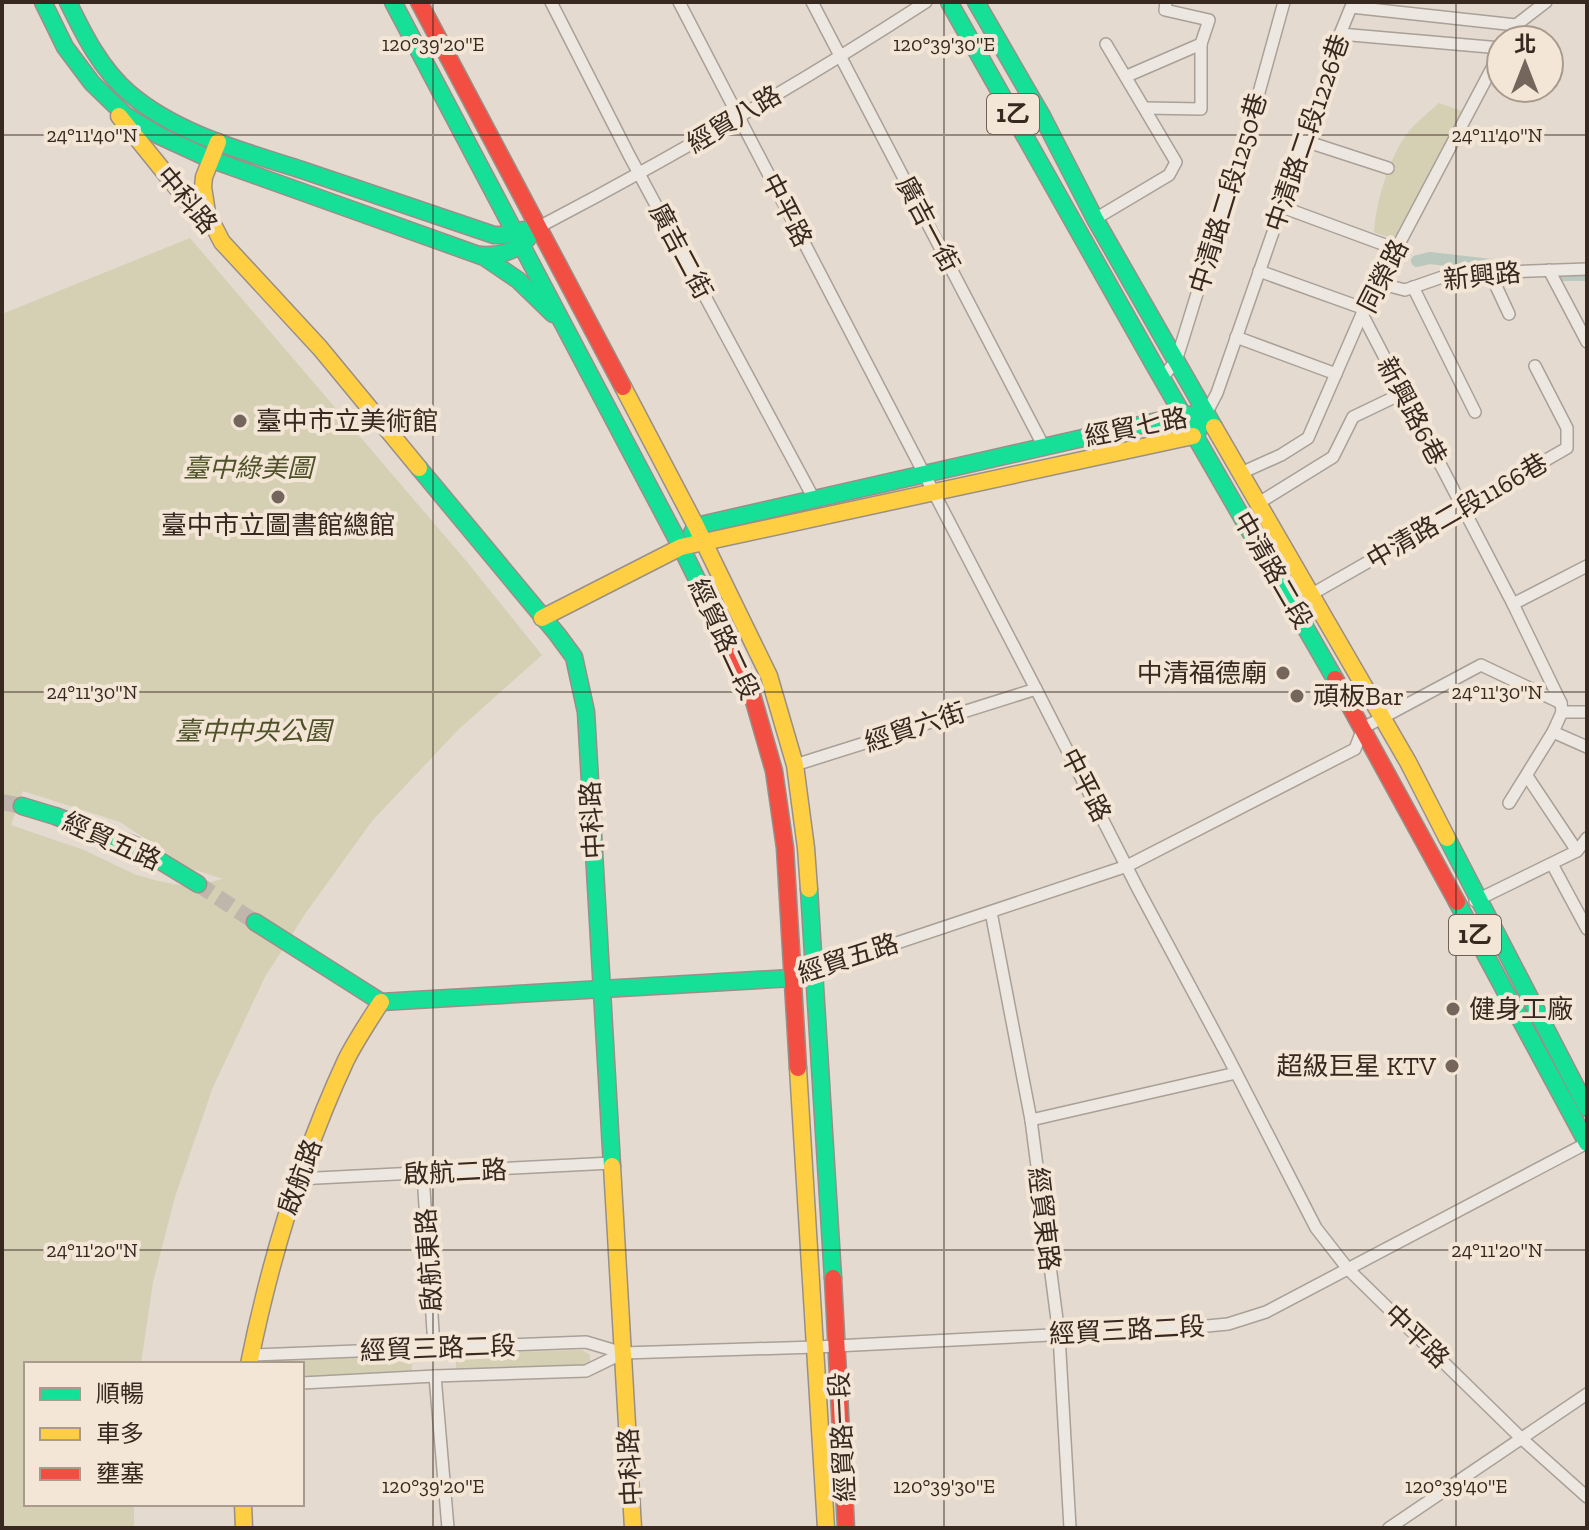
<svg xmlns="http://www.w3.org/2000/svg" width="1589" height="1530" font-family="'Zilla Slab','Noto Sans TC',serif">
  <rect width="100%" height="100%" fill="#e4dacf"/>
  <g fill="#d5d0b3" fill-rule="evenodd">
    <path d="M1439,103L1462,111L1396,240L1374,232C1376,202 1389,159 1406,135C1415,123 1428,113 1439,103Z"/>
    <path d="M190,238L468,563L542,655L458,730L372,821L305,914L265,977L213,1087L175,1197L153,1282L141,1364H26V1504H134V1528H2V314ZM23,791L120,822L189,868L223,879L190,887L158,881L134,874L84,850L11,825Z"/>
    <path d="M582,1350L590,1355V1362L585,1365L456,1370V1354Z"/>
    <path d="M412,1354V1373L302,1378V1364H274L280,1359Z"/>
  </g>
  <g fill="none" stroke-linecap="round" stroke-linejoin="round">
    <g stroke="#bac8bd" stroke-width="12">
      <path d="M1417,261L1430,258L1491,265L1508,276"/>
      <path d="M1558,275H1587"/>
    </g>
    <g stroke="#c1b6ac" stroke-width="16" stroke-dasharray="16 8" stroke-linecap="butt">
      <path d="M2,802L22,806"/>
      <path d="M198,884L255,922"/>
    </g>
    <g stroke="#a9a098" stroke-width="14">
      <g id="street">
        <path d="M551,2L629,155L814,499"/>
        <path d="M679,2L1036,689L1138,889L1228,1057L1316,1228L1348,1269L1521,1438L1587,1497"/>
        <path d="M812,2L1044,447"/>
        <path d="M1340,34L1501,48"/>
        <path d="M1507,40L1516,25L1546,2"/>
        <path d="M1127,76L1201,44L1209,20L1165,10L1166,2"/>
        <path d="M1145,108L1201,109V44"/>
        <path d="M1305,141L1388,168"/>
        <path d="M1282,207L1396,249"/>
        <path d="M1095,219L1169,175L1176,162L1106,44"/>
        <path d="M537,228C670,158 800,84 926,2"/>
        <path d="M1549,270L1587,342"/>
        <path d="M1259,271L1365,309"/>
        <path d="M1490,273L1509,314"/>
        <path d="M1378,283L1405,290L1451,274L1587,269"/>
        <path d="M1413,287L1475,412"/>
        <path d="M1362,314L1513,604L1561,703L1562,712"/>
        <path d="M1236,337L1336,374"/>
        <path d="M1162,378L1176,361L1183,339L1258,96L1284,2"/>
        <path d="M1206,414L1217,393L1333,60L1340,34L1351,7L1516,25"/>
        <path d="M1241,473L1281,455L1308,438L1362,314L1501,51"/>
        <path d="M1257,504L1333,457L1353,417L1403,393"/>
        <path d="M1312,594L1567,448V428L1535,366"/>
        <path d="M1513,604L1587,566"/>
        <path d="M1562,712L1553,732L1587,747"/>
        <path d="M1562,712H1587"/>
        <path d="M795,765L1036,689"/>
        <path d="M1527,776L1577,851"/>
        <path d="M1509,803L1553,732"/>
        <path d="M1552,864L1587,929"/>
        <path d="M1475,901L1577,851L1587,838"/>
        <path d="M991,912L1031,1120L1059,1335L1070,1528"/>
        <path d="M792,978L1127,866L1355,749L1363,728L1481,665L1561,703"/>
        <path d="M1031,1120L1236,1073"/>
        <path d="M423,1174L434,1347"/>
        <path d="M297,1179L612,1163"/>
        <path d="M251,1355L586,1342L623,1353L816,1347L1186,1328L1228,1324L1266,1312L1587,1143"/>
        <path d="M435,1376L448,1528"/>
        <path d="M302,1383L435,1376L586,1371L623,1353"/>
        <path d="M1389,1528L1587,1394"/>
      </g>
    </g>
    <g stroke="#998f88" stroke-width="19">
      <g id="fast">
        <path d="M43,2L65,47L92,83L125,115L160,136L210,159L484,257L518,280L553,314"/>
        <path d="M68,2C84,35 101,69 129,93C177,134 243,151 302,170C366,192 430,213 494,235H504L524,230"/>
        <path d="M393,2L681,547L725,636"/>
        <path d="M949,2L1153,363L1335,679"/>
        <path d="M976,2L1042,116L1095,219L1214,427"/>
        <path d="M481,255C500,256 515,252 528,238"/>
        <path d="M419,468L557,634L574,657L586,712L612,1166"/>
        <path d="M692,533L696,526L1184,415L1206,414L1196,435L1193,436"/>
        <path d="M22,806L55,816L134,845L198,884"/>
        <path d="M1447,838L1587,1108"/>
        <path d="M809,889L833,1278"/>
        <path d="M1457,902L1587,1143"/>
        <path d="M255,922L381,1002L792,978"/>
      </g>
    </g>
    <g stroke="#998f88" stroke-width="19">
      <g id="slow">
        <path d="M119,116L207,225"/>
        <path d="M218,142L204,177L203,187L207,213L222,242L320,348L419,468"/>
        <path d="M623,387L696,526L769,676L795,765L806,848L809,889"/>
        <path d="M1214,427L1408,762L1447,838"/>
        <path d="M542,618L681,547L1193,436"/>
        <path d="M798,1068L826,1528"/>
        <path d="M612,1166L633,1528"/>
        <path d="M249,1364C270,1260 301,1157 346,1060C356,1040 369,1021 381,1002"/>
        <path d="M243,1504L244,1528"/>
      </g>
    </g>
    <g stroke="#998f88" stroke-width="19">
      <g id="jam">
        <path d="M419,2L623,387"/>
        <path d="M725,636L749,684L774,771L785,848L798,1068"/>
        <path d="M1335,679L1457,902"/>
        <path d="M833,1278L846,1528"/>
      </g>
    </g>
    <use href="#street" stroke="#ece7e0" stroke-width="11"/>
    <use href="#fast" stroke="#16e098" stroke-width="16"/>
    <use href="#slow" stroke="#ffcf43" stroke-width="16"/>
    <use href="#jam" stroke="#f24e42" stroke-width="16"/>
  </g>
  <path fill="none" stroke="#372820" stroke-width="2" stroke-opacity="0.45" d="M433,2V1528M944,2V1528M1456,2V1528M2,135H1587M2,692H1587M2,1250H1587"/>
  <g fill="#74665d" stroke="#f3e6d6" stroke-width="3">
    <circle cx="240" cy="421" r="8"/>
    <circle cx="278" cy="497" r="8"/>
    <circle cx="1283" cy="673" r="8"/>
    <circle cx="1297" cy="696" r="8"/>
    <circle cx="1453" cy="1009" r="8"/>
    <circle cx="1452" cy="1066" r="8"/>
  </g>
  <g text-anchor="middle" stroke-width="8" stroke-linejoin="round" paint-order="stroke">
    <g fill="#f3e6d6" stroke="#6f6157" stroke-width="2">
      <rect x="987" y="94" width="52" height="40" rx="6"/>
      <rect x="1449" y="915" width="52" height="40" rx="6"/>
    </g>
    <g font-size="24" font-weight="bold" fill="#372820">
      <text x="1013" y="122">1乙</text>
      <text x="1475" y="943">1乙</text>
    </g>
    <g font-size="26" fill="#372820" stroke="#f3e6d6">
      <text transform="translate(734 119) rotate(-31)" y="9">經貿八路</text>
      <text transform="translate(1307 133) rotate(-71)" y="9">中清路二段1226巷</text>
      <text transform="translate(1228 193) rotate(-73)" y="9">中清路二段1250巷</text>
      <text transform="translate(187 200) rotate(50)" y="9">中科路</text>
      <text transform="translate(787 210) rotate(63)" y="9">中平路</text>
      <text transform="translate(928 224) rotate(62)" y="9">廣吉一街</text>
      <text transform="translate(681 251) rotate(62)" y="9">廣吉二街</text>
      <text transform="translate(1383 276) rotate(-63)" y="9">同榮路</text>
      <text transform="translate(1482 276) rotate(-6)" y="9">新興路</text>
      <text transform="translate(1412 411) rotate(62)" y="9">新興路6巷</text>
      <text transform="translate(1136 427) rotate(-11)" y="9">經貿七路</text>
      <text transform="translate(1457 511) rotate(-30)" y="9">中清路二段1166巷</text>
      <text transform="translate(1273 570) rotate(60)" y="9">中清路二段</text>
      <text transform="translate(724 639) rotate(65)" y="9">經貿路二段</text>
      <text transform="translate(915 727) rotate(-18)" y="9">經貿六街</text>
      <text transform="translate(1086 785) rotate(63)" y="9">中平路</text>
      <text transform="translate(592 820) rotate(-93)" y="9">中科路</text>
      <text transform="translate(112 841) rotate(24)" y="9">經貿五路</text>
      <text transform="translate(848 958) rotate(-18)" y="9">經貿五路</text>
      <text transform="translate(455 1172) rotate(-3)" y="9">啟航二路</text>
      <text transform="translate(300 1177) rotate(-70)" y="9">啟航路</text>
      <text transform="translate(1044 1219) rotate(83)" y="9">經貿東路</text>
      <text transform="translate(429 1260) rotate(-94)" y="9">啟航東路</text>
      <text transform="translate(1127 1330) rotate(-3)" y="9">經貿三路二段</text>
      <text transform="translate(1417 1336) rotate(44)" y="9">中平路</text>
      <text transform="translate(438 1348) rotate(-2)" y="9">經貿三路二段</text>
      <text transform="translate(842 1437) rotate(-93)" y="9">經貿路一段</text>
      <text transform="translate(630 1467) rotate(-93)" y="9">中科路</text>
    </g>
    <g font-size="26" fill="#372820" stroke="#f3e6d6" text-anchor="start">
      <text x="256" y="430">臺中市立美術館</text>
      <text x="278" y="534" text-anchor="middle">臺中市立圖書館總館</text>
      <text x="1267" y="682" text-anchor="end">中清福德廟</text>
      <text x="1313" y="705">頑板Bar</text>
      <text x="1469" y="1018">健身工廠</text>
      <text x="1436" y="1075" text-anchor="end">超級巨星 KTV</text>
    </g>
    <g font-size="26" font-style="italic" fill="#4f5228" stroke="#f3e6d6">
      <text x="248" y="477">臺中綠美圖</text>
      <text x="253" y="740">臺中中央公園</text>
    </g>
  </g>
  <g font-size="20" text-anchor="middle" fill="#372820" stroke="#f3e6d6" stroke-width="8" stroke-linejoin="round" paint-order="stroke">
    <text x="433" y="51">120°39'20"E</text>
    <text x="944" y="51">120°39'30"E</text>
    <text x="92" y="142">24°11'40"N</text>
    <text x="1497" y="142">24°11'40"N</text>
    <text x="92" y="699">24°11'30"N</text>
    <text x="1497" y="699">24°11'30"N</text>
    <text x="92" y="1257">24°11'20"N</text>
    <text x="1497" y="1257">24°11'20"N</text>
    <text x="433" y="1493">120°39'20"E</text>
    <text x="944" y="1493">120°39'30"E</text>
    <text x="1456" y="1493">120°39'40"E</text>
  </g>
  <rect width="1589" height="1530" fill="none" stroke="#372820" stroke-width="8"/>
  <rect x="24" y="1362" width="280" height="144" fill="#f3e6d6" stroke="#a89a8d" stroke-width="2"/>
  <rect x="40" y="1388" width="40" height="12" fill="#16e098" stroke="#a89a8d" stroke-width="2"/>
  <text x="96" y="1402" font-size="24" fill="#372820">順暢</text>
  <rect x="40" y="1428" width="40" height="12" fill="#ffcf43" stroke="#a89a8d" stroke-width="2"/>
  <text x="96" y="1442" font-size="24" fill="#372820">車多</text>
  <rect x="40" y="1468" width="40" height="12" fill="#f24e42" stroke="#a89a8d" stroke-width="2"/>
  <text x="96" y="1482" font-size="24" fill="#372820">壅塞</text>
  <g transform="translate(1525 64)"><circle r="38" fill="#f3e6d6" stroke="#a89a8d" stroke-width="2"/>
  <path d="M0-6L14 30L0 20L-14 30Z" fill="#74665d"/>
  <text y="-12" font-size="22" font-weight="bold" text-anchor="middle" fill="#372820">北</text>
  </g>
</svg>
